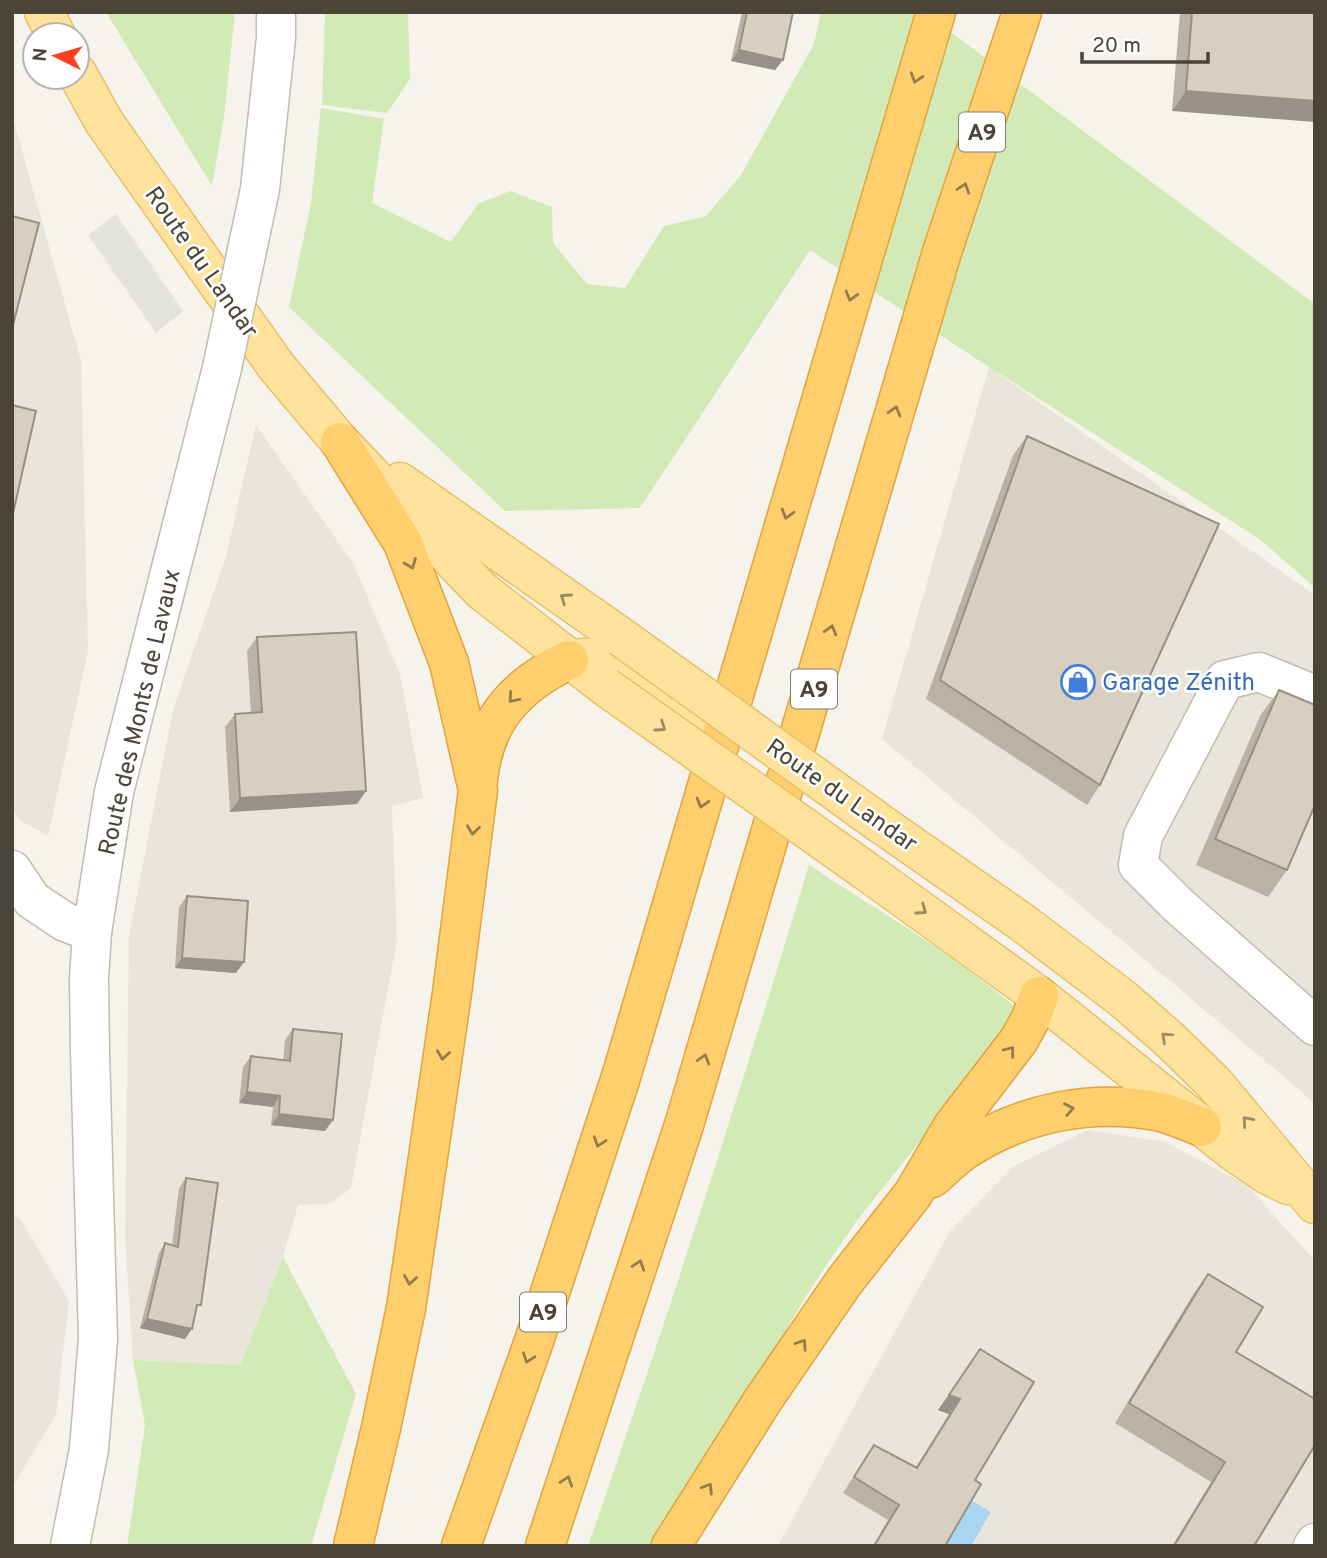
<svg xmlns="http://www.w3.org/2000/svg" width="1327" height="1558" font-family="Overpass,sans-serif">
  <rect width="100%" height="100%" fill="#f6f3ec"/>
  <g fill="#eae5da">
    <path d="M12,115L81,361L88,651L48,836L20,820L12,809Z"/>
    <path d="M989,367L1315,595V1105L1301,1091L882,739Z"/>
    <path d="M256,425L353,563L400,674L423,798L392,806L397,940L351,1188L328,1204L298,1205L283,1257L240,1365L133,1360L125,1238L129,935L173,710L226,556Z"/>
    <path d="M1088,1130L1166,1142L1248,1186L1315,1261V1546H778L950,1231L1014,1166Z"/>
    <path d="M12,1214L20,1219L69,1301L56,1415L12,1487Z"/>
  </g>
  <g fill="#d2eab5">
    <path d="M106,12H235L224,117L212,186Z"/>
    <path d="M325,12H408L410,79L387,113L322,105Z"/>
    <path d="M821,12H924L1315,304V588L1261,540L989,367L810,250L640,508L505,511L289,307L311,203L321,108L384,119L372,203L451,242L478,204L510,191L552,207L553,243L587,284L625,288L664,226L706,216L741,175L814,44Z"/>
    <path d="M809,865C843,888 878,909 913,932C949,955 983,981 1017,1008L991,1052L855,1223L811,1288L657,1546H588C667,1320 740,1093 809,865Z"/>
    <path d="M283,1257L356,1394L311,1546H127L145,1425L133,1360L240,1365Z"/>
  </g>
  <path fill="#e5e3e0" d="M116,214L183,311L156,333L88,235Z"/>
  <path fill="#a9d4f2" d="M970,1500L991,1512L971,1546H943Z"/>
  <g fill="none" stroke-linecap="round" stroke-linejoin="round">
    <g stroke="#c2bbae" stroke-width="41">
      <g id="minor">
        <path d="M1315,695L1259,672L1225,680L1143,836L1138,865L1178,905L1315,1026"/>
        <path d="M12,870L32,900L65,922L92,932"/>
        <path d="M70,1546L89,1449L98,1339L90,1052L89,979L92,932L114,792L222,368"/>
        <path d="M1313,1546L1315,1543"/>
      </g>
    </g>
    <g stroke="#e6c16a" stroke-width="41">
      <g id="major">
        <path d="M44,12L56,35"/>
        <path d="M77,73L104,122L276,366L340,442L482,591L606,687"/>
        <path d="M400,482L621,637"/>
        <path d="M574,659C620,650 660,692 694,717"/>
        <path d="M881,824L1023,923L1123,999L1170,1040L1215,1084L1315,1204"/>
        <path d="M866,871L1039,996L1234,1152L1268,1175L1288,1185"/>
      </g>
    </g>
    <g stroke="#e0a43c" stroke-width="41">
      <g id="highway">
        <path d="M340,442L403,543L449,663L478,790L452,993L406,1308L381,1428L353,1546"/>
        <path d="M478,780C484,720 516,685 569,660"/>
        <path d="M932,1178C943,1169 953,1158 965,1150C1023,1112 1094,1098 1161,1112C1175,1116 1189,1122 1202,1127"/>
        <path d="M461,1546L534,1341L621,1077L936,12"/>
        <path d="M545,1546L684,1125L942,252L1022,12"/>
        <path d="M671,1546L763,1400L844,1282L913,1194L953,1126L1019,1040L1031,1018L1039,996"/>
      </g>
    </g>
    <use href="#minor" stroke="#fff" stroke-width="38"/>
    <use href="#major" stroke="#ffe39c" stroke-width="38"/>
    <use href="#highway" stroke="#ffcf6e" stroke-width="38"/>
    <g stroke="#c2bbae" stroke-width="41" stroke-linecap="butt">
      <path id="minor-bridge" d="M222,368L260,189L276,38V12"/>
    </g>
    <g stroke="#e6c16a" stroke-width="41" stroke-linecap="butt">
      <g id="major-bridge">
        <path d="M621,637L881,824"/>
        <path d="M606,687L866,871"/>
      </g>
    </g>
    <use href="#minor-bridge" stroke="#fff" stroke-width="38"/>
    <use href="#major-bridge" stroke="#ffe39c" stroke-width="38"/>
  </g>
  <g fill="#bab2a6">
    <path d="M742,12H793L783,60L775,70L731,61Z"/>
    <path d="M1180,12H1315L1172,111Z"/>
    <path d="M1027,436L1100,785L1087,805L926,699L1013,455Z"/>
    <path d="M257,637L357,804L230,812L225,727L235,714L251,713L247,651Z"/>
    <path d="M1279,690L1287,870L1268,897L1196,865L1260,716Z"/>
    <path d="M187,896L236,973L175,968L179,907Z"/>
    <path d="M293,1029L325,1131L271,1125L273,1107L239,1103L243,1067L251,1056L283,1060L285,1040Z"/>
    <path d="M186,1178L196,1313L185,1339L140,1328L159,1253L165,1243L172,1245L179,1188Z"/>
    <path d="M1208,1274L1236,1352L1254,1546H1172L1211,1482L1115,1423L1194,1293Z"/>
    <path d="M980,1349L975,1480L945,1546H873L888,1520L843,1493L874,1445L916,1467L949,1414L938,1410Z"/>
  </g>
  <g fill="#979187">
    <path d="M739,50L783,60L775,70L731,61Z"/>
    <path d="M1186,91L1315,101V122L1172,111Z"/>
    <path d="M366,791L357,804L230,812L240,798Z"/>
    <path d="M182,958L244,962L236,973L175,968Z"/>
    <path d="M247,1092L280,1096L273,1107L239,1103Z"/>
    <path d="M279,1114L333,1120L325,1131L271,1125Z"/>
    <path d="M147,1319L192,1329L185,1339L140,1328Z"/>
    <path d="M949,1395L960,1399L949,1414L938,1410Z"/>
  </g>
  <g fill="#d8cfc1" stroke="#979187" stroke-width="2">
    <path d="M747,12H793L783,60L739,50Z"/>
    <path d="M1192,12H1315V101L1186,91Z"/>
    <path d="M12,216L39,223L12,329Z"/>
    <path d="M12,405L36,411L12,518Z"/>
    <path d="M1027,436L1219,524L1100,785L940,680Z"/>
    <path d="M356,632L366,791L240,798L235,714L262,712L257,637Z"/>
    <path d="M1279,690L1315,705V805L1287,870L1215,839Z"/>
    <path d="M187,896L248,901L244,962L182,958Z"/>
    <path d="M293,1029L342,1034L333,1120L279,1114L280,1096L247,1092L251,1056L290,1061Z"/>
    <path d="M186,1178L218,1183L201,1305H197L192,1329L147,1319L165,1243L178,1247Z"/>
    <path d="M1208,1274L1263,1307L1236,1352L1315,1399V1445L1254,1546H1174L1225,1462L1129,1403Z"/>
    <path d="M980,1349L1034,1382L975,1480L981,1484L945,1546H874L899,1505L854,1477L874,1445L917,1468L960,1399L949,1395Z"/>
  </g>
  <defs><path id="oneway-chevron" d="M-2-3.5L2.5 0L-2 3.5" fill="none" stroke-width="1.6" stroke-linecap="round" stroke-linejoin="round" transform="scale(1.75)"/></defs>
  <g stroke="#937c4e">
    <use href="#oneway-chevron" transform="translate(916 78) rotate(107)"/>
    <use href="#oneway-chevron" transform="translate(964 188) rotate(-72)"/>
    <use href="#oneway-chevron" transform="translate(851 296) rotate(106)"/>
    <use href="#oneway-chevron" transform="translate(895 411) rotate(-74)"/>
    <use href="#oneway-chevron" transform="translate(787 514) rotate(106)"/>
    <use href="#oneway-chevron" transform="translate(411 564) rotate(69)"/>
    <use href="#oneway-chevron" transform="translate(831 630) rotate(-74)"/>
    <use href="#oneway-chevron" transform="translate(513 698) rotate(131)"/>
    <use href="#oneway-chevron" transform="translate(702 803) rotate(106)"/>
    <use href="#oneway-chevron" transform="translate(473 830) rotate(97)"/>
    <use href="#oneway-chevron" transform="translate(1010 1051) rotate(-52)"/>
    <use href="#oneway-chevron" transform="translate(443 1055) rotate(98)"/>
    <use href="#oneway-chevron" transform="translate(704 1059) rotate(-73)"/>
    <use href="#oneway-chevron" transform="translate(1069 1109) rotate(-11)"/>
    <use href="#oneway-chevron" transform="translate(599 1142) rotate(108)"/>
    <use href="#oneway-chevron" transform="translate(639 1265) rotate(-72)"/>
    <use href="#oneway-chevron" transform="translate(410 1280) rotate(99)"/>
    <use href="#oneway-chevron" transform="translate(802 1344) rotate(-56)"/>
    <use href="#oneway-chevron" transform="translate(528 1358) rotate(110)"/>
    <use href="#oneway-chevron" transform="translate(567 1481) rotate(-72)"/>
    <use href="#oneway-chevron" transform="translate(708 1488) rotate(-58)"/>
  </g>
  <g stroke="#9c8c66">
    <use href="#oneway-chevron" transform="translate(565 598) rotate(-145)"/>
    <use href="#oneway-chevron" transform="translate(661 727) rotate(35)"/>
    <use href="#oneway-chevron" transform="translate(922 910) rotate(35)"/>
    <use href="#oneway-chevron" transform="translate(1166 1037) rotate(-138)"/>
    <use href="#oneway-chevron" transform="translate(1247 1121) rotate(-131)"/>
  </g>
  <defs>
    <g id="shop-ring" transform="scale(1.75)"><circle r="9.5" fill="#fff" stroke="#3f7fe0" stroke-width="1.5"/><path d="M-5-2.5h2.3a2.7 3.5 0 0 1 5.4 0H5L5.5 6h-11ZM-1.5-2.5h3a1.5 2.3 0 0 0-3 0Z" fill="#3f7fe0"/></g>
  </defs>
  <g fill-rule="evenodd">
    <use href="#shop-ring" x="1078" y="682"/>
  </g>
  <g text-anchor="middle" stroke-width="5" stroke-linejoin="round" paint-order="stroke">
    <g fill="#fff" stroke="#817c74" stroke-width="2">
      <rect x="959" y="112.5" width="46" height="39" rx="5"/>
      <rect x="791" y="669.5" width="46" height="39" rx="5"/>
      <rect x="520" y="1292.5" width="46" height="39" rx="5"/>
    </g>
    <g font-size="23" font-weight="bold" fill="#4b4439">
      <text x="982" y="140">A9</text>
      <text x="814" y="697">A9</text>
      <text x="543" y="1320">A9</text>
    </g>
    <g font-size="24" fill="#4b4439" stroke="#fff">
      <text transform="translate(202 262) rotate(55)" y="8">Route du Landar</text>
      <text transform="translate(139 712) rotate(-77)" y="8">Route des Monts de Lavaux</text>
      <text transform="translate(842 795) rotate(35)" y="8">Route du Landar</text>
    </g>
    <g font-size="24" fill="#366cbe" stroke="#fff" text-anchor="start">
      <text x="1102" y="690">Garage Zénith</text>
    </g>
  </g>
  <rect width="1327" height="1558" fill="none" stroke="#4b4439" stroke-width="28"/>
  <g transform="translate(56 56) rotate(275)"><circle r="33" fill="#ffffff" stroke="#b7b4b0" stroke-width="2"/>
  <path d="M0-5L12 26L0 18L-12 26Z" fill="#fc3f1d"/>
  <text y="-10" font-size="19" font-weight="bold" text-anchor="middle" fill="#4b4439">N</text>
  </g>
  <path d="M1082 52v10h126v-10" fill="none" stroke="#4b4439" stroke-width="3.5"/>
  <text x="1092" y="52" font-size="21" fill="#4b4439" stroke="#ffffff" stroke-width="5" paint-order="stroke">20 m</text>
</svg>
